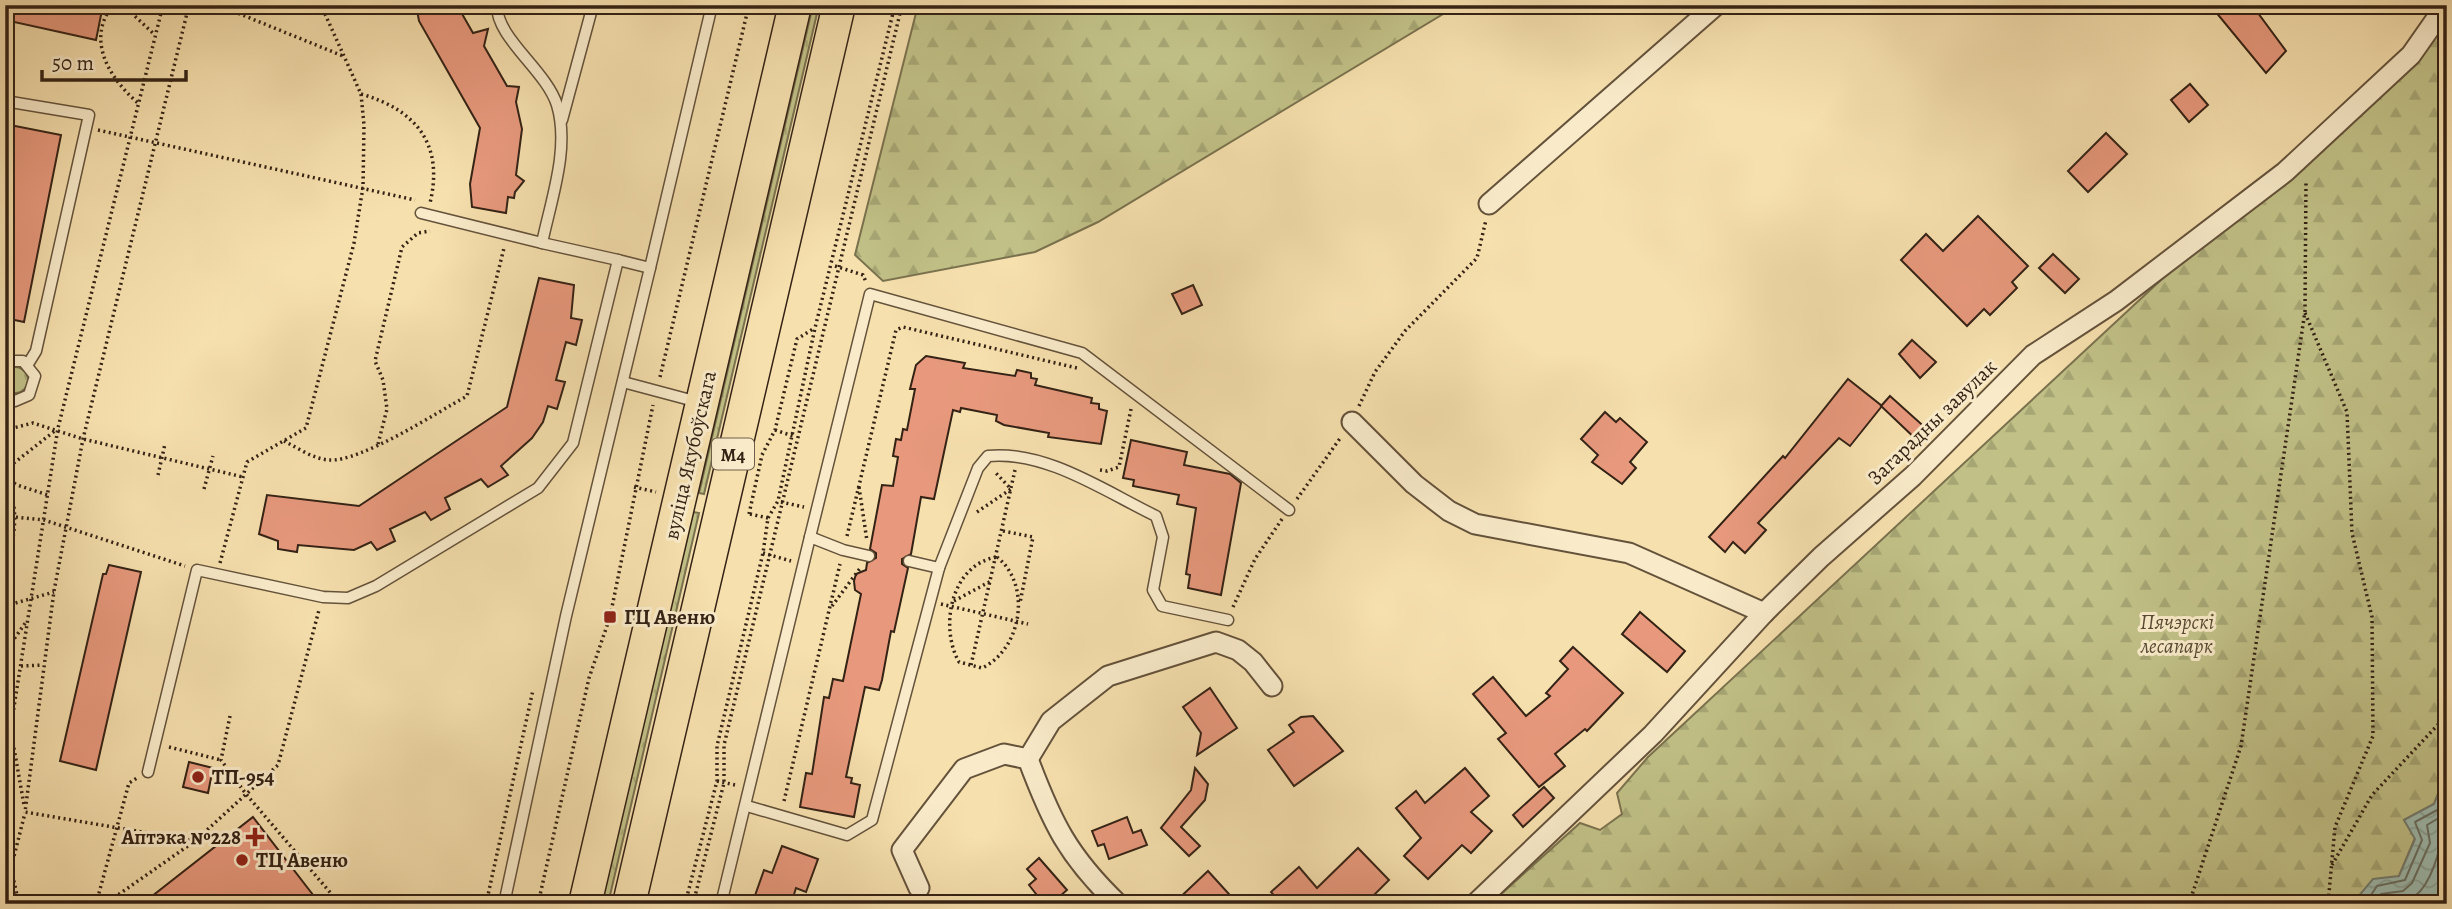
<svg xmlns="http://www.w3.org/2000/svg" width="2452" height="909" font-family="Alegreya,serif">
  <defs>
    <pattern id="grass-tufts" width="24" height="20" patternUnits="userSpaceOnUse" patternTransform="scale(1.75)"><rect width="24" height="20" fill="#c1c187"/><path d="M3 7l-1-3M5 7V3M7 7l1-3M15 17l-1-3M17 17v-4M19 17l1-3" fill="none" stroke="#a6a674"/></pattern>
    <pattern id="forest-firs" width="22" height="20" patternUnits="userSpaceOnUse" patternTransform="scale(1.75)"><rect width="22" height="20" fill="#c1c187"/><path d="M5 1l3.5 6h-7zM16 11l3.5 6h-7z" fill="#a6a674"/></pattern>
    <pattern id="water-waves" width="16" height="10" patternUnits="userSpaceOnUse" patternTransform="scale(1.75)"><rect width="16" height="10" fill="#9ebcb0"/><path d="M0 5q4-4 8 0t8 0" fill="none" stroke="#89a196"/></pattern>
  </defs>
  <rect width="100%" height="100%" fill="#f6e0ae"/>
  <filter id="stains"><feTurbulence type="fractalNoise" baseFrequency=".00286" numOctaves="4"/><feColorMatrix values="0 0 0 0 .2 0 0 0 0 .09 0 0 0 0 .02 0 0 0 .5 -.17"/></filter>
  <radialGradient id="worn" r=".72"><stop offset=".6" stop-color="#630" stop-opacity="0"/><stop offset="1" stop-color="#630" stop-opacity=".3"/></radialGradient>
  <g fill="url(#grass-tufts)" stroke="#7a724e" stroke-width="2">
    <path d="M813,5H819L704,494L699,493Z"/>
    <circle cx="15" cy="380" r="13"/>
    <path d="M693,512L699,513L608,904H601Z"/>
  </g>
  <g fill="url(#forest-firs)" stroke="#7a724e" stroke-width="2">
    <path d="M918,5H1458L1098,222L1035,252L883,281L855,255Z"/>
    <path d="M2447,14V772L2434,804L2404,820L2415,838L2399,876L2357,898L2359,904H1490L1580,823L1600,830L1622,814L1617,793L1648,757Z"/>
  </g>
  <path fill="url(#water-waves)" stroke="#747e72" stroke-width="2" d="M2447,772V904H2359L2357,898L2373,879L2399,876L2415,839L2404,820L2434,804Z"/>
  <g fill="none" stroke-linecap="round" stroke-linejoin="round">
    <g stroke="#696f62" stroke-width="2">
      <path d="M2365,904L2377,886L2405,880L2422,840L2415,822L2439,809L2447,791"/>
      <path d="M2374,904L2381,894L2403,891L2412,883L2430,843L2427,825L2447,813"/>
      <path d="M2388,904C2397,902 2407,902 2415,896C2430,885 2442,849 2441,831L2447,827"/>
    </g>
  </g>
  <g fill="#e8997d" stroke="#342215" stroke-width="2">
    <path d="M5,5H103L96,40L5,20Z"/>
    <path d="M416,5H457L473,33L488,29L484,46L507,86L519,87L516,102L522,129L516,175L524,181L515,192L514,198L508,197L506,213L472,207L470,184L480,128L419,21Z"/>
    <path d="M2210,5H2252L2286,51L2266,73Z"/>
    <path d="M2190,84L2208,105L2189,122L2171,100Z"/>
    <path d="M10,125L61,135L24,322L5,318V149Z"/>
    <path d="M2106,133L2127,154L2088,192L2068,171Z"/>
    <path d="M1978,216L2028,266L2012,282L2017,288L1990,315L1984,309L1967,326L1901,260L1926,234L1943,251Z"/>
    <path d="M2053,254L2079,279L2065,293L2039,268Z"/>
    <path d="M539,278L574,285L571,318L582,320L576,345L566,342L556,380L565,382L557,409L548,406L543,422L532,438L501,466L508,475L488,487L481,479L445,498L450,509L431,520L425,512L390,529L395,541L377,550L371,542L354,550L298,545L297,552L278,549V541L259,534L267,495L359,506L507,407Z"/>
    <path d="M1193,285L1202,305L1182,314L1172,294Z"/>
    <path d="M1912,340L1936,362L1920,378L1899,354Z"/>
    <path d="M926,356L965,363L963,368L1015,376L1017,370L1031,373V378L1037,379L1035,385L1092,398L1091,403L1099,404V409L1107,411L1101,444L1048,437L1049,433L1004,425L996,421L997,415L961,408L960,412L953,410L934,499L921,497L911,554L902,559V564L908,568L894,632L891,631L882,680L879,690L865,687L846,777L852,778L851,783L860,785L854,817L800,807L806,773L812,774L824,697L829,698L833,679L843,681L861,594L855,590L854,581L856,574L866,570L867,563L876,558V553L870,549L882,485L893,486L898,457L893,456L896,439L901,440L903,429L907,430L915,389H910L916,365Z"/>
    <path d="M1848,379L1882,406L1850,446L1839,438L1758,523L1766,530L1745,553L1733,542L1725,552L1709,537L1783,456L1785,458Z"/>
    <path d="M1890,396L1929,431L1919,442L1881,406Z"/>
    <path d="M1605,412L1616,422L1620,418L1647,442L1630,462L1636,468L1622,484L1592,462L1598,455L1581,439Z"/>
    <path d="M1131,440L1187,452L1184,465L1230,474L1241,483L1221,595L1188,588L1190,575L1186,574L1196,508L1177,504L1179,495L1133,486L1134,480L1123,478Z"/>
    <path d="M109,565L141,572L96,770L60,761L103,574H106Z"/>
    <path d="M1640,612L1685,651L1667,672L1622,634Z"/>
    <path d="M1573,647L1623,693L1587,731L1585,729L1555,754L1565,766L1539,787L1498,739L1506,733L1473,694L1493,677L1526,716L1550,696L1546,693L1568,669L1560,661Z"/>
    <path d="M1210,688L1237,728L1197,755L1201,733L1183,707Z"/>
    <path d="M1313,716L1343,751L1294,786L1268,750L1294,732L1289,725L1301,717Z"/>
    <path d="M189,762L213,768L208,793L183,787Z"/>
    <path d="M1195,768L1208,784L1205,800L1181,827L1200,846L1189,856L1161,828L1191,790Z"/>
    <path d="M1465,768L1489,796L1471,812L1492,831L1471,853L1462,845L1428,879L1404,856L1421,838L1396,808L1416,791L1425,803Z"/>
    <path d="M1544,787L1554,798L1523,827L1513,815Z"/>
    <path d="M253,817L320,904H142Z"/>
    <path d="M1127,817L1133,833L1141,830L1147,845L1109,859L1104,844L1098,846L1092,831Z"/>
    <path d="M782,846L818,859L806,892L796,888L791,904H752L764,870L772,873Z"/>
    <path d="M1358,848L1389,880L1365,904H1281L1271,892L1299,867L1317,888Z"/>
    <path d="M1039,858L1067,890L1051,904H1044L1029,885L1036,879L1027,869Z"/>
    <path d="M1208,871L1238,904H1173Z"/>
  </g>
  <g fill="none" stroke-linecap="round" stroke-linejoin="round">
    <g stroke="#64523b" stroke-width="13">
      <g id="lane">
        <path d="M497,5C496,38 546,70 557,105C570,148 551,200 542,243L618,260"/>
        <path d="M5,101L89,115L36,351L28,364"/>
        <path d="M562,120L593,5"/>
        <path d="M421,213L542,243"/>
        <path d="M5,361H23L35,376L29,395L15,401L5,398"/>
        <path d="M623,382L698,402"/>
        <path d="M810,537L870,294L1082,353L1289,510"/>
        <path d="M909,561L939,568"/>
        <path d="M148,772L197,570L323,597L348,598L376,586L538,488L573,443L618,260L650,268L712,5"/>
        <path d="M747,806L847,835L872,820L939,568L978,468L988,456C1046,450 1106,492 1156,516L1163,537L1153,590L1162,606L1228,620"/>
        <path d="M504,904L566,616L650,268"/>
        <path d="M721,904L810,537L843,550L869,556"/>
      </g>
    </g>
    <g stroke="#64523b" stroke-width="23">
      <g id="street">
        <path d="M1489,204L1716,5"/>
        <path d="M1352,422L1414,484L1449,511L1475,524L1629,553L1764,613"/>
        <path d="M1028,759L1051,721L1108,676L1216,642L1238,650L1253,662L1272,686"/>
        <path d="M919,888L902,850L964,769L1004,754L1028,759C1052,823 1068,856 1118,904"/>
        <path d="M1475,904L1653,734L1764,613L1821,557L1913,476L2033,355L2116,301L2285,172L2411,55L2446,5"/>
      </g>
    </g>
    <g stroke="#342215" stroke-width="35">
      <g id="primary">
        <path d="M585,904L795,5"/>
        <path d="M629,904L839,5"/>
      </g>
    </g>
    <g stroke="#342215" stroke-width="3.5" stroke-dasharray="2 3.5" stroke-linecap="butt">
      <path d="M113,5C85,40 110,79 138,103"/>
      <path d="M123,5L155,35"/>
      <path d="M189,5L83,439L54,591L25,812L195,841"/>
      <path d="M218,5L343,56"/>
      <path d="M361,94C417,110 444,145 430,203"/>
      <path d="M98,130L415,200"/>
      <path d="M835,266L863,275L866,282"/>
      <path d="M2305,313L2347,412L2352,533L2372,617L2373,736L2335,827L2328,904"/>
      <path d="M660,377L749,5"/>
      <path d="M1359,406L1375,372L1405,331L1477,258L1486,220"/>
      <path d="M5,430L33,423L83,439L243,477"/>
      <path d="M775,430L793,436"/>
      <path d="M284,441C298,448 313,459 329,460C361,462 436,413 467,396L504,248"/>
      <path d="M378,444L387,409L383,380L375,361L402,247L418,233L430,231"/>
      <path d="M5,470L56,430"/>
      <path d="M1100,470L1107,471L1119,467L1131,409"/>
      <path d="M158,475L165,444"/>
      <path d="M5,477L17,485L48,495"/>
      <path d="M5,481C22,509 13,543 5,572"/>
      <path d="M634,487L656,492"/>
      <path d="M859,487L867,541"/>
      <path d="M204,489L213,456"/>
      <path d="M1297,499L1341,437"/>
      <path d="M781,502L804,507"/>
      <path d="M977,512L1011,489L994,471"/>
      <path d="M749,514L762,455L775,430L797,339L813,329"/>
      <path d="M750,514L768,518"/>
      <path d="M5,516L44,520L185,566"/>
      <path d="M1003,531L1033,537L1020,603"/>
      <path d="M847,536L896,330L903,327L1077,368"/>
      <path d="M763,553L791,561"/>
      <path d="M997,557C1032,585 1022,649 982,668L959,662C939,627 951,564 997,557Z"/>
      <path d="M220,563L247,462L306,428L354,243L363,187L364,125L361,94L321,5"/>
      <path d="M954,601L991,581"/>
      <path d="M941,604L1028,624"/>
      <path d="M5,606L54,592"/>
      <path d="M832,606L861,567"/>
      <path d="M1233,607L1255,559L1282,519"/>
      <path d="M5,652L26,622"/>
      <path d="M971,665L1015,470"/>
      <path d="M21,666L43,665"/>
      <path d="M5,701L11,730"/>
      <path d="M230,716L221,760L246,794L340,904"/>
      <path d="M12,737L24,805"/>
      <path d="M169,747L221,760"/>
      <path d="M5,764L58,428L163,5"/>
      <path d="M717,781L735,785"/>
      <path d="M784,801L840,564"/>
      <path d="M5,856L10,866"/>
      <path d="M2332,865L2372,795L2447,715"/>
      <path d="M19,904L11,868L25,813"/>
      <path d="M96,904L129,783L137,778"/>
      <path d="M105,904L195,841L278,765L319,610"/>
      <path d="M486,904L533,690"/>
      <path d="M538,904L589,678L610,617L653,405"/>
      <path d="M685,904L717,781V746L763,553L768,518L778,501L815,328L895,5"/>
      <path d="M693,904L724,783V745L902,5"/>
      <path d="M2189,904L2241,746L2305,311L2306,180"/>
    </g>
    <use href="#lane" stroke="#f9ebca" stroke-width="10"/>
    <use href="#street" stroke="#f9ebca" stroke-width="19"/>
    <use href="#primary" stroke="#f6e0ae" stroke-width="32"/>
  </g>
  <g fill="#8f2418" stroke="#f9ebca" stroke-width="2.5">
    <rect x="603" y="610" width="14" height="14" rx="3.5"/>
    <circle cx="198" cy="777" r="7"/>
    <path d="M251.5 826.5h7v7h7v7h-7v7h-7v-7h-7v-7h7z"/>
    <circle cx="242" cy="860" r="7"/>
  </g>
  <g text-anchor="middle" stroke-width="6" stroke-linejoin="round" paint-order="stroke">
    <rect fill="#f9ebca" stroke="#6f5e4b" stroke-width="2" x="712" y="438.5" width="42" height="31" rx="5"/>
    <g font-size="19" font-weight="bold" fill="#342215">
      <text x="733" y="461">М4</text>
    </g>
    <g font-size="21" fill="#342215" stroke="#f9ebca">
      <text transform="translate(1932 422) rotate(-44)" y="7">Загарадны завулак</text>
      <text transform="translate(690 455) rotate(-77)" y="7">вуліца Якубоўскага</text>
    </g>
    <g font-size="21" font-weight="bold" fill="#342215" stroke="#f9ebca" text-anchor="start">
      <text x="624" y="624">ГЦ Авеню</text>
      <text x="212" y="784">ТП-954</text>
      <text x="241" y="844" text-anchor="end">Аптэка №228</text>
      <text x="256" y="867">ТЦ Авеню</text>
    </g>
    <g font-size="21" font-style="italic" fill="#574a32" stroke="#f9ebca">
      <text x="2177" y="629">Пячэрскі<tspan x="2177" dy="24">лесапарк</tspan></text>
    </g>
  </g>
  <rect width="2452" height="909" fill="none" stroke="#f6e0ae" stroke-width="28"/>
  <rect x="7" y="7" width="2438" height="895" fill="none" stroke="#342215" stroke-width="3.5"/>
  <rect x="14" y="14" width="2424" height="881" fill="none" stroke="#342215" stroke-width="2"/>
  <path d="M42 70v10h144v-10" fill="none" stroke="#342215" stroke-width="3.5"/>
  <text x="52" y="70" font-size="21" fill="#342215" stroke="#f9ebca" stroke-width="5" paint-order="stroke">50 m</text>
  <rect width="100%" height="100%" filter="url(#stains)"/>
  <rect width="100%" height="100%" fill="url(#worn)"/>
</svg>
